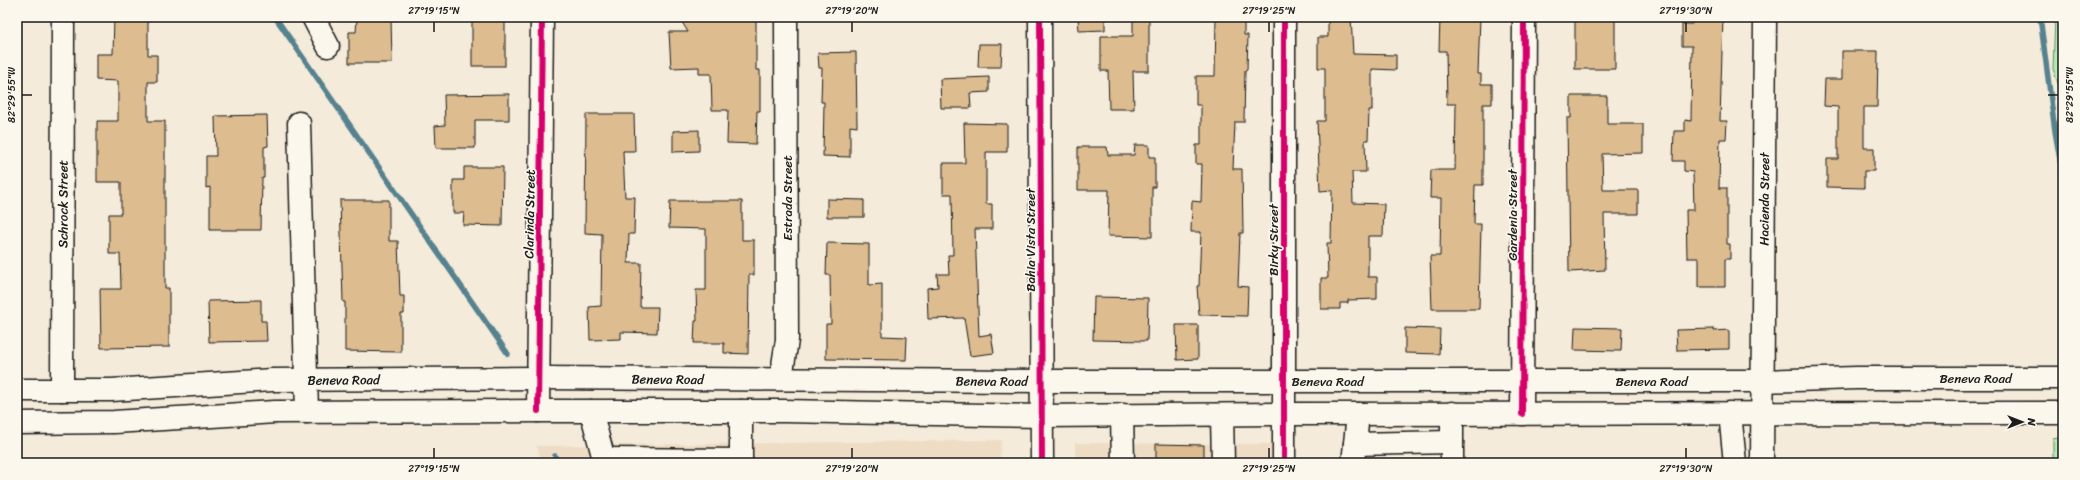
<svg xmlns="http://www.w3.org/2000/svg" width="2080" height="480" font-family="Sriracha,sans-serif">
  <rect width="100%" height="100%" fill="#f5ebda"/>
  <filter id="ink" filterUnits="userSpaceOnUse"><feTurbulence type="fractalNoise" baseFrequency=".025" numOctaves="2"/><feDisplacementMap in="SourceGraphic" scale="8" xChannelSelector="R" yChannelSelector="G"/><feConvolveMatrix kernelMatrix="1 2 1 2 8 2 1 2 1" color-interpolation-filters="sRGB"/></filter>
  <g filter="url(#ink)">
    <g fill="#eeddc4">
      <path d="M1001,440L1000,463H542L537,446Z"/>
      <path d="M1075,443L1273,444V463H1075Z"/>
    </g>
    <g fill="#b0ecb1" stroke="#668466">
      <path d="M2055,17H2063V98L2053,69Z"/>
      <path d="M2063,436V463H2053V438Z"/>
    </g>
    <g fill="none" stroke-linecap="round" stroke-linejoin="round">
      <g stroke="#55828e" stroke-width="5.5">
        <path d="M275,17L508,354"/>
        <path d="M2040,17L2055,131L2063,177"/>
        <path d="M555,456L557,463"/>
      </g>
    </g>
    <g fill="#ddbc90" stroke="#1c1c1c">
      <path d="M114,17H148V55H157V82H148V121H165V288H169V347L101,348L100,289H121L120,254H109V214H121V182H97V121H118V81L96,80V54H113Z"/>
      <path d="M357,17H391L392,63H349V32H356Z"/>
      <rect x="472" y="17" width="33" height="49"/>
      <path d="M679,17H756V70H760V111H757L756,144L727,143L728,110H712L711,74H699V67L671,68L669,32H688Z"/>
      <path d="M1078,17H1105V30L1079,31Z"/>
      <path d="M1133,17H1149V71H1133L1134,109H1109L1108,71H1101V36H1133Z"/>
      <path d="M1216,17H1244V35H1248L1247,70H1245L1244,122H1235L1233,169H1242L1243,233H1240L1238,286L1248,287L1247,316L1199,315L1197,286H1199L1201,232H1191L1192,201L1201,202L1202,164H1196V145H1201V105H1196V76H1215Z"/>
      <path d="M1328,17H1351L1353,54L1396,55V70L1372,69V110H1369L1368,140H1365L1366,172H1352L1353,203L1384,204L1383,236H1368V277H1377V299L1348,300V303H1340V309H1321V278H1328L1327,243H1331L1332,190L1320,191L1317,121H1325V68H1318V37H1328Z"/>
      <path d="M1440,17H1480L1478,74H1481V84H1492V104H1483V185H1475L1474,224H1481L1479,309H1432L1430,256H1440L1441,198H1430L1431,170H1455L1456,104H1447L1446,51H1439Z"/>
      <rect x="1575" y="17" width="40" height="52"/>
      <path d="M1692,17H1723L1720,121H1727L1726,139H1720L1719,188H1727V244H1730V259H1725V287H1699V258H1687L1686,210H1694L1693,172L1684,171V161H1673L1674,131H1685V120L1691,121L1692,46H1682V24H1692Z"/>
      <path d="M979,44H1002L1001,67H978Z"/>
      <path d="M1842,51H1878L1877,107H1864V148H1874V171H1864V188L1827,187V159H1838V107L1824,106L1825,79H1842Z"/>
      <path d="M856,52L857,127L850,126V157L823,156L824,102H821L822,68H819L818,53Z"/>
      <path d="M989,77V92L970,93L971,108H941L940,79Z"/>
      <path d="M509,94V120H475V148H436L435,126L445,125L444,95Z"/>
      <path d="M1571,96H1607V124H1643V153L1602,154L1603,190H1638V214H1604L1605,270L1569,272L1567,118H1571Z"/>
      <path d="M586,114H634L635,151H623L625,197H635L634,234H629L628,263H641L640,307H658L657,333L621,332V339L590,340L589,307L601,306L602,234L585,233Z"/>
      <path d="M267,115L268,146L264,147V178H262L261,230H210V187L206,188V156H216L215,116Z"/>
      <path d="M964,123L1007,124V152H986V204H992V229H975L979,336L991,334L994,353L970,356L964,318L928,319L927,288L938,287L937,274H949L948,255H953L952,194H943V163H965Z"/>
      <path d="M699,130V151L673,152V131Z"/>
      <path d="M1135,145H1149V157H1155V187H1152V237L1108,236L1109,190H1078V147H1107L1108,155H1134Z"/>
      <path d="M464,167H503L502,226L463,225L464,213H453V180H464Z"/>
      <path d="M827,199L864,200V217H827Z"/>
      <path d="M340,200H389V241H398L400,296H404V314H401V352L345,351V302H343Z"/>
      <path d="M670,201H742V240H754V275H749L748,354L724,353V343H694L695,321H697L696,290H706V229L669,228Z"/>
      <path d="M827,243L869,244V285L882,284V336L907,337L906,360L826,359V324H831L830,275H826Z"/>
      <path d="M1094,297L1148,298L1147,341L1093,340Z"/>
      <path d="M261,300V321H266L267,341L209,342L208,301Z"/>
      <path d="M1176,325H1198V359L1177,360Z"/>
      <path d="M1575,327L1622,328L1621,351L1574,350Z"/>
      <path d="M1405,328L1440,329L1439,354L1405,353Z"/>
      <path d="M1714,329V331L1729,330V349L1677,350L1676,330Z"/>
      <path d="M1156,444L1204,445V463H1156Z"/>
    </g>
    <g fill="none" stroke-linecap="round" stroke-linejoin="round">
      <g stroke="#1c1c1c" stroke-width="25">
        <g id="minor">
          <path d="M313,17L328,46"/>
          <path d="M1040,17L1042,463"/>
          <path d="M299,123L307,412"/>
          <path d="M781,378L787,340L786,17"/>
          <path id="s1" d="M62,390L63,17"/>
          <path d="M538,411L542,17"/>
          <path d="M591,411L605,463"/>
          <path d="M1452,413V463"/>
          <path d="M1730,413L1735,463"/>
          <path d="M1522,414L1524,17"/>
          <path d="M1122,415L1123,463"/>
          <path d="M1222,415L1223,463"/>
          <path d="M1355,444L1452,442"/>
          <path d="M604,459L741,460"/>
          <path d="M741,463V411"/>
          <path d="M1284,463V17"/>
          <path d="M1353,463L1358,414"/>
          <path id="s2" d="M1762,463L1765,17"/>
        </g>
      </g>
      <g stroke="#1c1c1c" stroke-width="25">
        <g id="major">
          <path id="s3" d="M17,390H111L272,380L538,378L1041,381H1761L1856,378H2063"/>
          <path d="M17,423L114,422L275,412L538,411H784L1042,416L1284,414L2063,413"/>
        </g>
      </g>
      <use href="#minor" stroke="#fbf7ec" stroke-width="22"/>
      <use href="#major" stroke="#fbf7ec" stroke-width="22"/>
      <g stroke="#fbf7ec" stroke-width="8">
        <g id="cycleway">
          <path d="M1040,17L1042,463"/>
          <path d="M538,411L542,17"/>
          <path d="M1522,414L1524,17"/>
          <path d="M1284,463V17"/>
        </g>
      </g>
      <use href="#cycleway" stroke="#d6006c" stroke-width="6"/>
    </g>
  </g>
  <path fill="none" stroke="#1c1c1c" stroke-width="1.5" d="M434,22V32M852,22V32M1269,22V32M1686,22V32M22,95H32M2048,95H2058M434,448V458M852,448V458M1269,448V458M1686,448V458"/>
  <g text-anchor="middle" stroke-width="3.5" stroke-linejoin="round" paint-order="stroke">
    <g font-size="13" fill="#1c1c1c" stroke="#fbf7ec">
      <text transform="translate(787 198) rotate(-90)" y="5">Estrada Street</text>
      <text dy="5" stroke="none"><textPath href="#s2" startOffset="264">Hacienda Street</textPath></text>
      <text dy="5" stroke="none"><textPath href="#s1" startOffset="186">Schrock Street</textPath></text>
      <text transform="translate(529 214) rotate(-89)" y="5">Clarinda Street</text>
      <text transform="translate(1512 215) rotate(-90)" y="5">Gardenia Street</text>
      <text transform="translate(1030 240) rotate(-90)" y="5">Bahia Vista Street</text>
      <text transform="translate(1273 240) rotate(-90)" y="5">Birky Street</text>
      <text dy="5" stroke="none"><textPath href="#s3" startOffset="1959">Beneva Road</textPath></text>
      <text dy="5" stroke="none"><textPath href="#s3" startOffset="651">Beneva Road</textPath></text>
      <text dy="5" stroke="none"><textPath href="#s3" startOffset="327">Beneva Road</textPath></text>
      <text dy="5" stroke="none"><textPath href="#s3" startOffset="1311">Beneva Road</textPath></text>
      <text dy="5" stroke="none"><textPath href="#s3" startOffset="975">Beneva Road</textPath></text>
      <text dy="5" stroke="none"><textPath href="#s3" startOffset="1635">Beneva Road</textPath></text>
    </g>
  </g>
  <rect width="2080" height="480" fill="none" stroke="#fbf7ec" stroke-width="44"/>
  <g transform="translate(2022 422) rotate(90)" stroke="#fbf7ec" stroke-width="3" paint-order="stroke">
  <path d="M0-3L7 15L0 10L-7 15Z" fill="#1c1c1c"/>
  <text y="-6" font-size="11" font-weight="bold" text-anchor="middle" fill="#1c1c1c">N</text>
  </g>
  <rect x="22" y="22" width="2036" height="436" fill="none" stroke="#1c1c1c" stroke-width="1.5"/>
  <g font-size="10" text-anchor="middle" fill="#1c1c1c">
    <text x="434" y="14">27°19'15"N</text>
    <text x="852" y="14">27°19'20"N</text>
    <text x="1269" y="14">27°19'25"N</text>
    <text x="1686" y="14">27°19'30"N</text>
    <text transform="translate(2069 95) rotate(-90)" y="4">82°29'55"W</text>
    <text transform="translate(11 95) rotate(-90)" y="4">82°29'55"W</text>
    <text x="434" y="472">27°19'15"N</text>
    <text x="852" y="472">27°19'20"N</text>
    <text x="1269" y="472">27°19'25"N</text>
    <text x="1686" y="472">27°19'30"N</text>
  </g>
</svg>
